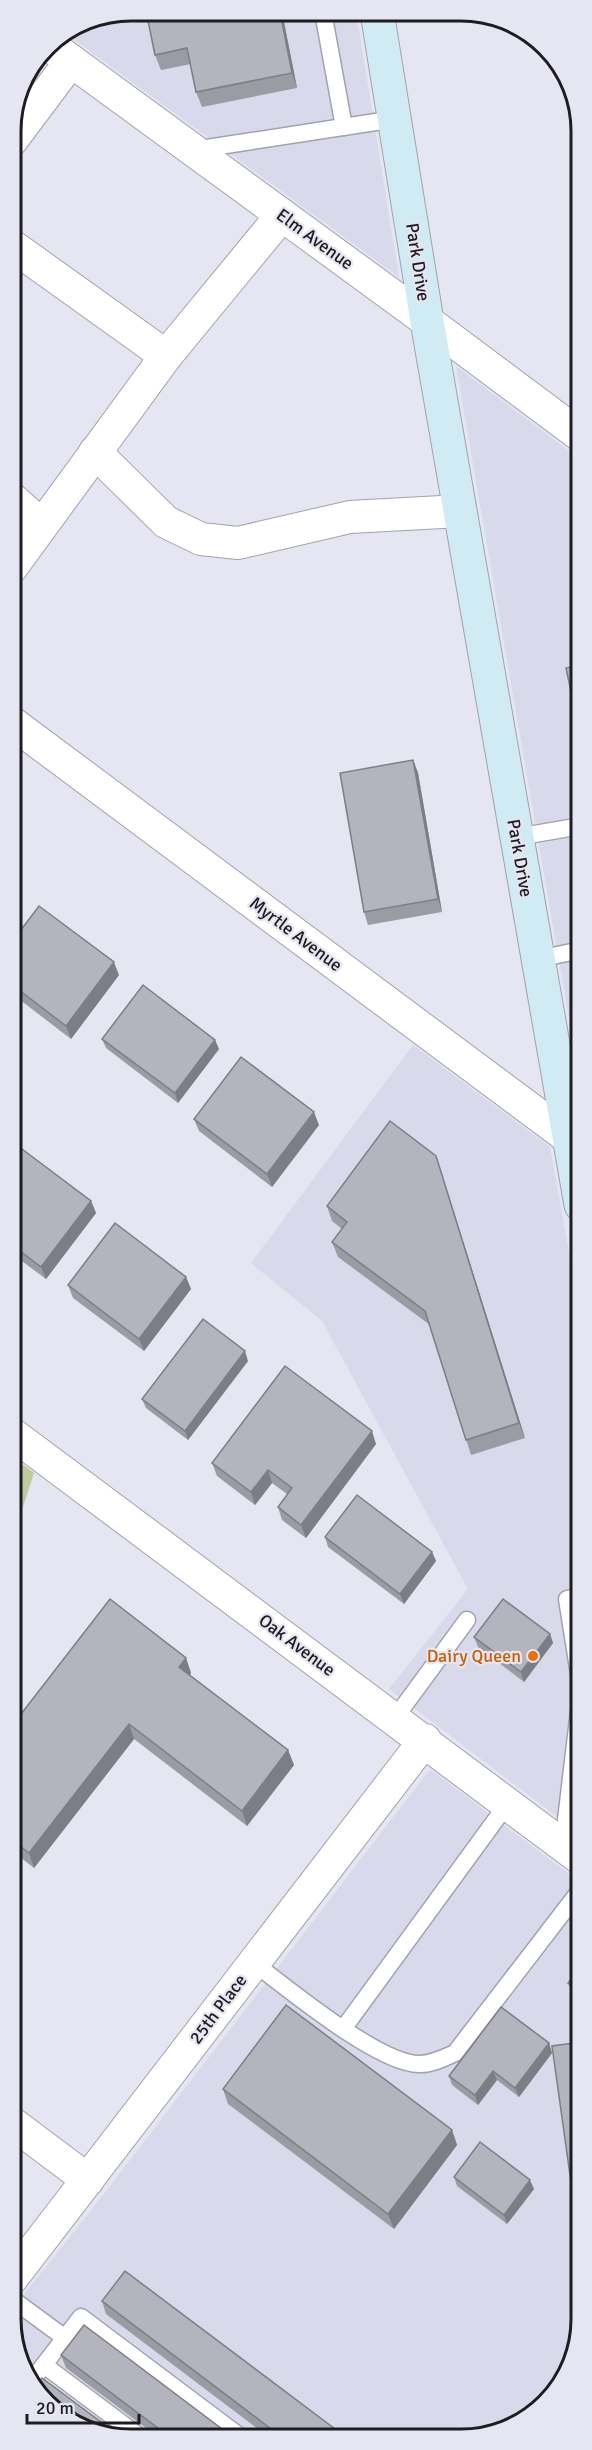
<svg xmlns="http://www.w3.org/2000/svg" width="592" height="2450" font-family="Signika,sans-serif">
  <rect width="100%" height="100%" fill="#e5e6f1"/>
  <g fill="#d8d9eb">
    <path d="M131,11L356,12L399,277L65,33L85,20Z"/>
    <path d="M456,366L581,460V1087Z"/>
    <path d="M413,1045L550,1147L581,1320V1835L389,1689L468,1589L322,1321L251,1263Z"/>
    <path d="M430,1769L581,1883V2327L551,2399L515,2427L477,2438L107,2437L46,2404L12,2335V2309L93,2208Z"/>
  </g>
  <path fill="#bfcb9c" d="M11,1456L34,1473L11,1544Z"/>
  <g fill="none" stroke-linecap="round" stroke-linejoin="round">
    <g stroke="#a1a2ac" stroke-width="19">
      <g id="lane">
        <path d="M323,12L344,127"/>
        <path d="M194,150L395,119"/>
        <path d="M517,837L581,826"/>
        <path d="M538,959L581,950"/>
        <path d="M581,1596L567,1599L581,1687"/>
        <path d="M395,1718L467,1620"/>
        <path d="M563,1845L581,1694"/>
        <path d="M254,1963C287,1988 380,2065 420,2064C432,2064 444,2058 455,2053L581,1889"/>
        <path d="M343,2029L508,1803"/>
        <path d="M12,2299L65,2338"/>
        <path d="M44,2365L140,2437"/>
        <path d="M33,2379L81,2317L242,2438"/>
      </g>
    </g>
    <g stroke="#a1a2ac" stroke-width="34">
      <g id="street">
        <path d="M48,44L427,321L581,436"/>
        <path d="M11,141L71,61"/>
        <path d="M11,245L166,356"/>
        <path d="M95,452L166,522L201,539L238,543L350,517L460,511"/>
        <path d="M11,498L41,525"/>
        <path d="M11,568L166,356L282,215"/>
        <path d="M11,722L581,1147"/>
        <path d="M11,1433L581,1859"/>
        <path d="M12,2123L88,2180"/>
        <path d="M12,2278L425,1740"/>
      </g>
    </g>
    <g stroke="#a1a2ac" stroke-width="35">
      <path id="secondary" d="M377,12L427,321L581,1205"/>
    </g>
    <use href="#lane" stroke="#fff" stroke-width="16"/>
    <use href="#street" stroke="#fff" stroke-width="32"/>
    <use href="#secondary" stroke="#d0ebf3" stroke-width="33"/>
  </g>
  <g fill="#9a9ba3">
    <path d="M146,11L282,12L297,88L202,107L196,92L191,64L161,70L155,55Z"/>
    <path d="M413,760L418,773L442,912L368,925L364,912Z"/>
    <path d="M11,943L119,975L71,1039L11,993Z"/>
    <path d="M102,1039L215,1040L219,1049L178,1103L106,1048Z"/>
    <path d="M194,1119L319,1125L272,1187L199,1131Z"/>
    <path d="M11,1155L91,1201L96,1213L46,1279L11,1253Z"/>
    <path d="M436,1156L525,1438L471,1455L430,1325L338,1257L332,1242L342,1229L332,1221L327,1206Z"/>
    <path d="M186,1277L191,1289L144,1351L73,1298L68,1285Z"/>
    <path d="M248,1361L188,1440L146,1408L142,1399Z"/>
    <path d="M376,1444L306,1538L282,1520L278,1507L287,1494L272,1483L255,1505L217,1476L212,1463Z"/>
    <path d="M325,1537L432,1552L436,1561L404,1604L328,1547Z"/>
    <path d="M550,1634L553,1643L524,1682L478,1647L474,1637Z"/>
    <path d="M186,1658L191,1673L190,1675L288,1750L294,1765L247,1826L134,1739L34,1868L11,1850V1727Z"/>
    <path d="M581,1965V1999L572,1993L568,1983Z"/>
    <path d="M581,2042V2194L575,2195L571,2182Z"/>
    <path d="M549,2043L552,2053L519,2097L497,2080L478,2105L452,2085L449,2076Z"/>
    <path d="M223,2089L452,2130L457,2145L394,2229L228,2104Z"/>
    <path d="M454,2177L534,2189L507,2224L457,2186Z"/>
    <path d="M102,2301L347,2438H270L106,2314Z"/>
    <path d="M61,2355L234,2438L158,2437L66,2368Z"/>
  </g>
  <g fill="#7d7e85">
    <path d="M280,12H282L297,88L292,73Z"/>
    <path d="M413,760L418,773L442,912L438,899Z"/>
    <path d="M13,888L18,901L11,910V891Z"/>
    <path d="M114,962L119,975L71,1039L66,1026Z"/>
    <path d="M215,1040L219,1049L178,1103L175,1093Z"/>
    <path d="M314,1112L319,1125L272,1187L267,1174Z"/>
    <path d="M436,1156L441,1171L525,1438L519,1423Z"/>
    <path d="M91,1201L96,1213L46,1279L41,1267Z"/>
    <path d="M186,1277L191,1289L144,1351L139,1339Z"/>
    <path d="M245,1351L248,1361L188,1440L185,1431Z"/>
    <path d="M372,1431L376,1444L306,1538L301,1525Z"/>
    <path d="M268,1470L272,1483L255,1505L251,1492Z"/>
    <path d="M432,1552L436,1561L404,1604L400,1594Z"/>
    <path d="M550,1634L553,1643L524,1682L521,1672Z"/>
    <path d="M186,1658L191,1673L185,1682L179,1667Z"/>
    <path d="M129,1724L134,1739L34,1868L29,1853Z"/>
    <path d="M288,1750L294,1765L247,1826L242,1811Z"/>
    <path d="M549,2043L552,2053L519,2097L515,2088Z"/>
    <path d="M493,2071L497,2080L478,2105L475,2095Z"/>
    <path d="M452,2130L457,2145L394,2229L388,2214Z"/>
    <path d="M530,2180L534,2189L507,2224L504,2215Z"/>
  </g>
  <g fill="#b3b4be" stroke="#7d7e85" stroke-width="1.5">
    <path d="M146,11L280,12L292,73L196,92L187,48L155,55Z"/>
    <path d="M581,665V739L566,668Z"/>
    <path d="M413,760L438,899L364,912L340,773Z"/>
    <path d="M39,906L114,962L66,1026L11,984V943Z"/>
    <path d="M143,985L215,1040L175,1093L102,1039Z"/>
    <path d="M241,1057L314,1112L267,1174L194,1119Z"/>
    <path d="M390,1121L436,1156L519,1423L466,1440L425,1311L332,1242L347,1222L327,1206Z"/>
    <path d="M18,1146L91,1201L41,1267L11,1244V1155Z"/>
    <path d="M115,1223L186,1277L139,1339L68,1285Z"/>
    <path d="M203,1319L245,1351L185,1431L142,1399Z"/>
    <path d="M285,1366L372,1431L301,1525L278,1507L292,1488L268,1470L251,1492L212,1463Z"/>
    <path d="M357,1495L432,1552L400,1594L325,1537Z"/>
    <path d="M110,1599L186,1658L179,1667L288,1750L242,1811L129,1724L29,1853L11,1839V1727Z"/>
    <path d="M503,1599L550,1634L521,1672L474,1637Z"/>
    <path d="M581,1965V1992L568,1983Z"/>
    <path d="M286,2005L452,2130L388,2214L223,2089Z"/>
    <path d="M501,2007L549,2043L515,2088L493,2071L475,2095L449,2076Z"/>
    <path d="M581,2042V2180L571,2182L552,2046Z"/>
    <path d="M480,2142L530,2180L504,2215L454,2177Z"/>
    <path d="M125,2271L347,2438H283L102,2301Z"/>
    <path d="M84,2325L234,2438L170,2437L61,2355Z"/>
    <path d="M42,2378L121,2437H107L46,2404L36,2385Z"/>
  </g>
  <circle fill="#e8710a" stroke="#e5e6f1" stroke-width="2" cx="533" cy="1656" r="6"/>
  <g text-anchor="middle" stroke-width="4.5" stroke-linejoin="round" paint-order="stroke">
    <g font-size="18" fill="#1d1d21" stroke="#e5e6f1">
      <text transform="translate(315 239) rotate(36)" y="6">Elm Avenue</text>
      <text transform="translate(418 262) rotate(81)" y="6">Park Drive</text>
      <text transform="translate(520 858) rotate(80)" y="6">Park Drive</text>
      <text transform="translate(296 934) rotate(37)" y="6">Myrtle Avenue</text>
      <text transform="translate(297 1645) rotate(37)" y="6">Oak Avenue</text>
      <text transform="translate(218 2009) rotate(-53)" y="6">25th Place</text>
    </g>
    <g font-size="18" fill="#c56008" stroke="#e5e6f1" text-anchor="end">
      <text x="521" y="1662">Dairy Queen</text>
    </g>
  </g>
  <path d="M0 0H592V2450H0ZM131 21H461A110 110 0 0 1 571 131V2319A110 110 0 0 1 461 2429H131A110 110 0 0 1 21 2319V131A110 110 0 0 1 131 21Z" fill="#e5e6f1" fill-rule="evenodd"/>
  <path fill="none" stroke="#1d1d21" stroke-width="3" d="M131 21H461A110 110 0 0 1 571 131V2319A110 110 0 0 1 461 2429H131A110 110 0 0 1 21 2319V131A110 110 0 0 1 131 21Z"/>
  <path d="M27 2414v9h112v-9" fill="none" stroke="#1d1d21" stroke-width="3"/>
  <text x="36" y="2414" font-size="18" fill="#1d1d21" stroke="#e5e6f1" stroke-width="4.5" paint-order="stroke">20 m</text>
</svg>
